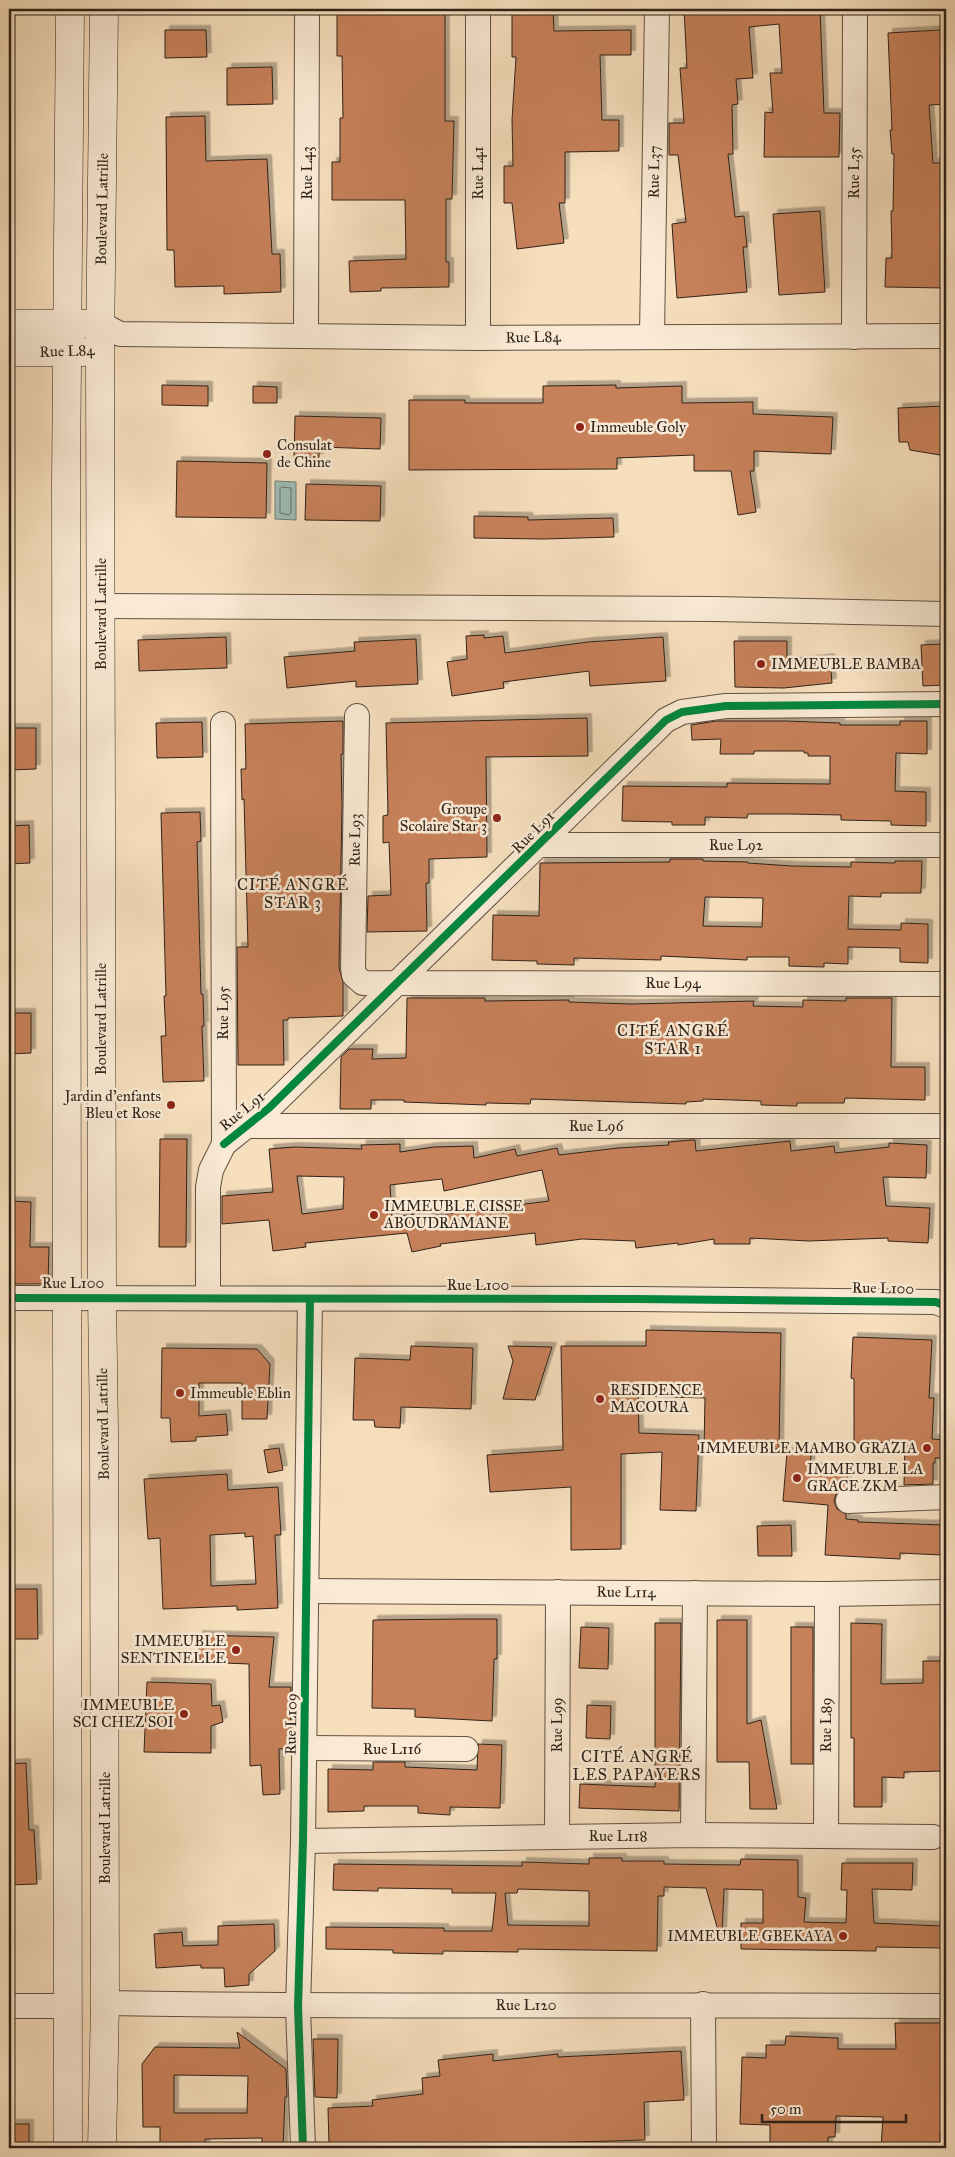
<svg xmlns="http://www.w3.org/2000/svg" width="955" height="2157" font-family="'IM FELL Great Primer',serif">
  <defs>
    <filter id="shadow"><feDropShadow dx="4.5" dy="-4.5" stdDeviation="0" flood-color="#0004"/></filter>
  </defs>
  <rect width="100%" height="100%" fill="#f7dfbe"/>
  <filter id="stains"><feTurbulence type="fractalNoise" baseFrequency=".004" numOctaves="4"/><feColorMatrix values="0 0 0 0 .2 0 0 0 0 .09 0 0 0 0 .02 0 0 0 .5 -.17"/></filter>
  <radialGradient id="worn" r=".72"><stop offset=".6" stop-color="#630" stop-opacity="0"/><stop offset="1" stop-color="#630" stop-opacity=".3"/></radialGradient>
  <path fill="#9dbcb6" stroke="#717e77" d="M275,481L296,482V520L275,519Z"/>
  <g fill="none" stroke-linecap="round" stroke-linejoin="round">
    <path stroke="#666f67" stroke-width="1" d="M282,487L291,488V512L289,515L280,513V489Z"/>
  </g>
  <g fill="#c7815a" stroke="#2e2218" fill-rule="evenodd" filter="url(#shadow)">
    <path d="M337,9H445V121H454L452,199H446V262H449V287L381,288V291L350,292L349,261L406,259L405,200H332V162H340V118H343L342,56H337Z"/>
    <path d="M512,9H553L554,31L631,30V55H600L602,120H619V151L565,152V203H559L564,243L517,249L512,203H504V166H513L512,120L516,57H512Z"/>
    <path d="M684,9H820L824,113H840L839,157H764L765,112L773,113L770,73H782L779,24L749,27L753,78L736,79L738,104L732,105L733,154H728L735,217L744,216L747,247H743L747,292L677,298L672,224L686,222L678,155H669V123H684L680,68H687Z"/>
    <path d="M165,30H206L207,57L165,58Z"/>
    <path d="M940,30L943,72L946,71V104L929,105L933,163H946V288L885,287L886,258H892L891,211H893L894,154H892L890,130H892L888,33Z"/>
    <path d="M272,67L273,104L227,105V68Z"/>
    <path d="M205,116L206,161L267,159L272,254H280L281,292L224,294V286L175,287L174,250H167L166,117Z"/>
    <path d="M820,211L825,292L779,295L773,214Z"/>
    <path d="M162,385L208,386V406L162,405Z"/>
    <path d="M616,385V388L682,386V403L753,402V414L833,417L831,454L754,451V471H750L756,512L738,515L731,471H694V455L617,458V469L409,470V400H465V403H543V386Z"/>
    <path d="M253,386L277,387V403H253Z"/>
    <path d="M946,406V456L910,450L908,442H899L898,408Z"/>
    <path d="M295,416L381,418L380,449L319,447V458H294Z"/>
    <path d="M177,461L267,463L266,518L176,517Z"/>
    <path d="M306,484L381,486L380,521L305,520Z"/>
    <path d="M474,516L528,517V520L613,518L614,537L543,539L474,538Z"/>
    <path d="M484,635V638L503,636L505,653L588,642L663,637L666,681L590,686L589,671L503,682L504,688L452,696L447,662L467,659L466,636Z"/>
    <path d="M226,637L227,668L139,671L138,640Z"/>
    <path d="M416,639L418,684L356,687V681L287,688L284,657L355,651L354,642Z"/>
    <path d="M734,641H787V663L830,658L832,683L784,688L735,687Z"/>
    <path d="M942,644L944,685L923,686L921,645Z"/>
    <path d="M587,718L588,756L486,757L487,857L429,859V883H426L427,931L367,932L368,896L391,895L389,842L383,843V816L388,815L386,723Z"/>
    <path d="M343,721V754H341L342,806L339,968L343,982V1016L288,1018V1020H283L284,1065H238L237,947H248L244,799L242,800L241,769H246L245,724Z"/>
    <path d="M716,721H786L840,723V725H900V721H927V754L896,753L895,791L926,792V826L891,825V821L841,820V815L791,814H748L747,818L705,817V825H672V822L622,821L623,786L727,787V783L830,784V756H808V753H804V751H754V754H720L721,739L692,740L691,725Z"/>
    <path d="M202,722L203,757L157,758L156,723Z"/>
    <path d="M9,728H36V769L9,770Z"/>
    <path d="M200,812L201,841L197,842L201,994H203L204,1026H202L204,1081L163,1082L161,1036H166L164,996H166L161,813Z"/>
    <path d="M29,825L30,863L9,864V826Z"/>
    <path d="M670,859H703V861L748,862V863L792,866L851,867V862L895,863V861H922L921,893H881V897L849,896L848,929L901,930V923L928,924V963L900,962V948L848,947V964L824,963V967L789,966V957H747V960L661,956V960L574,958V965L537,964V961L492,960L493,915L539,916L540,863L670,862ZM705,897L763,898L762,927L703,926Z"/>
    <path d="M407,998H485V1001L569,1000V1002L632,1004L754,1001L753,1006L803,1007V1000L846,1001V998H892L891,1067H925V1100L845,1098L844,1103H797V1106L761,1105V1101L703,1099V1101L686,1102V1104L531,1099L530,1104L486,1103V1105L404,1102V1100H371V1109H340L341,1057L349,1049H373L372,1059L406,1058Z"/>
    <path d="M9,1013H31V1053L9,1054Z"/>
    <path d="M160,1139H187L186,1247H159Z"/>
    <path d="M692,1140H695L696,1151L790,1141L791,1151L834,1146L835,1153L889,1147V1143L927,1145L926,1178L883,1177L886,1206L930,1208L928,1243L888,1241V1238L809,1241L750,1238V1244H714V1239L678,1245V1243L636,1248L635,1241L582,1239L536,1245L535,1233L440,1244L441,1246L412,1252L407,1233L305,1243L306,1247L273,1251L269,1220L222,1224V1196L273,1192L269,1149L294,1147L362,1149L361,1145L400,1144V1152L434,1147L473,1146L474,1158L515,1149L517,1156L557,1148L559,1155L618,1148L669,1145L668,1142ZM542,1170L549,1201L414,1218L413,1214L392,1218L390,1185L442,1179L444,1191ZM297,1176L344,1177L343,1209L302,1214Z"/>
    <path d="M9,1201L31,1202L30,1247H49L48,1284H9Z"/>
    <path d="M646,1330L781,1333L779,1449L704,1448L705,1398L638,1396L639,1433L699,1435L696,1511L660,1510L662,1452L621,1454V1549L571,1550V1487L490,1492L487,1455L563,1450L561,1346H646Z"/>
    <path d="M853,1337L932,1340L929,1398H934L932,1439L946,1440V1458H935V1463H933V1484L904,1485L905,1442L854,1443V1379L851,1378Z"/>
    <path d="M411,1346L473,1348L471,1409L401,1407L400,1428L375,1427L374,1420H353L355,1358L410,1360Z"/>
    <path d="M508,1346L552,1347L535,1400L503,1399L513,1361Z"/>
    <path d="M162,1348L257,1349L270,1364L267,1419H242V1383H199V1416L226,1414L228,1435L196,1437V1441L171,1442L170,1418H161Z"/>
    <path d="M279,1448L283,1470L268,1473L264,1450Z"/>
    <path d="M787,1452L811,1455L810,1467L848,1469L847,1487L840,1490L836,1494L834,1501L837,1509L846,1514V1519L858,1520V1522L944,1525L942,1555L900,1553V1559L825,1555L828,1505L783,1501Z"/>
    <path d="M227,1474L228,1490L278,1487L281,1535H275L278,1608L237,1610V1606L163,1609L160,1538L148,1539L144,1479ZM245,1533V1537L253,1536L256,1584L211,1586L210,1535Z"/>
    <path d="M791,1525L792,1556H758L757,1526Z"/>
    <path d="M9,1589H37L38,1639H9Z"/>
    <path d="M461,1619H497V1659H494L492,1721L415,1717V1709L372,1708L373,1620Z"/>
    <path d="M717,1620H747V1724L761,1720L777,1809H750L749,1762H717Z"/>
    <path d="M655,1623H681L679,1811L579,1808L580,1784L655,1787Z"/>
    <path d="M851,1623L882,1624L881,1684L923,1683V1661H943V1771L904,1772V1778L882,1777V1807H854V1738H851Z"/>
    <path d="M581,1627L609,1628L608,1669L579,1668Z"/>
    <rect x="791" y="1627" width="22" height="137"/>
    <path d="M198,1635L274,1637L269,1687H291L290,1749H279L280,1794L263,1795L261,1765L250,1766L249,1664L200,1662Z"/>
    <path d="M147,1682L211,1684L212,1706L220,1705L223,1722L211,1726V1753L144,1752Z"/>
    <path d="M587,1705L611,1706L610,1739L586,1738Z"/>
    <path d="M478,1744L502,1745L500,1808L450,1807V1815L418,1813V1806H364V1811L328,1812V1769L373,1770V1762H405V1767L477,1770Z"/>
    <path d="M26,1763L29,1830H34L37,1884L9,1885V1764Z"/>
    <path d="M589,1858H622V1861H664V1864L740,1865L741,1859L798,1860V1897L806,1898L804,1922L846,1923L847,1890H841L842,1863H913L912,1890L872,1889L874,1923L941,1926V1948L876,1947V1951L741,1949V1923H763V1890L724,1889L722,1934H719L706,1888L664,1887V1896H658L657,1951L518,1949V1952L443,1951V1954L393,1953V1950L326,1949V1927L444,1928V1931H492L496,1893H452V1889L378,1888V1891L333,1890L334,1864L522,1866V1862L589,1864ZM518,1889L589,1891V1926L508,1925L505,1893H517Z"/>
    <path d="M274,1924L275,1951L249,1974V1985L225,1987L224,1968H201V1965L156,1968L154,1934L182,1932L183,1946L218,1945V1926Z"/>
    <path d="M895,2023H946V2131L940,2132V2148H881L883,2117L836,2116L835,2137H828V2148H770V2125L740,2124L742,2057L766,2058V2045H785L786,2036L838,2038V2049H896Z"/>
    <path d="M237,2032L286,2069L287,2097H285L283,2148H262V2138L205,2139V2148H160V2127H143L142,2064L155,2047L240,2048ZM174,2075L248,2076L247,2113H174Z"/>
    <path d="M313,2039H338L337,2098L315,2097Z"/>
    <path d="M681,2051L684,2100L644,2102L645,2140L442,2146L371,2147V2143L329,2145L328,2108L373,2106L372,2100L423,2094L422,2078L440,2076L438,2060L493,2054V2061L558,2054V2057Z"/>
    <rect x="12" y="2124" width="17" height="24"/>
  </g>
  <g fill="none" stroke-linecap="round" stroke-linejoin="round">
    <g stroke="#605142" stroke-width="26">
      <g id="street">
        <path d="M101,324L120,334L478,338L946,336"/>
        <path d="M306,336L307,9"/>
        <path d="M652,336L657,9"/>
        <path d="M854,337L855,9"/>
        <path d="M478,338V9"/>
        <path d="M102,606L714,609L946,614"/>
        <path d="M357,716L353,968L354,975L363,983L946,984"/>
        <path d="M540,845H946"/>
        <path d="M246,1126H946"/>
        <path d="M224,1144L269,1108L666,720L682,712L726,706L946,704"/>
        <path d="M9,1298L636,1299L936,1302L946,1306"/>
        <path d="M208,1298V1187L211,1170L224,1144L223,724"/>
        <path d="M848,1501L946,1497"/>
        <path d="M307,1591L827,1594L946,1592"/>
        <path d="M304,1748L466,1749"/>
        <path d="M693,1835L695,1593"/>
        <path d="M557,1836L558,1592"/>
        <path d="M826,1836L827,1594"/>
        <path d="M303,1841L693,1835L933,1837"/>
        <path d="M105,2003C386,2008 666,2004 946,2006"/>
        <path d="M703,2004L704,2148"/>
        <path d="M9,2006H67"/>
        <path d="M303,2148L298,2007L303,1841L310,1299"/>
      </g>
    </g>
    <g stroke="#2e2218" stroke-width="29">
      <g id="secondary">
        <path d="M9,324H84"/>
        <path d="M9,352H83"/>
        <path d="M68,2148L66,481L70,9"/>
        <path d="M102,2148L105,2003L104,1431L102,1297L100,352L104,9"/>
      </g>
    </g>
    <use href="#street" stroke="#faead5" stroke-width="24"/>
    <use href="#secondary" stroke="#faead5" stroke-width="28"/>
    <g stroke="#faead5" stroke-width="11">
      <g id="cycleway">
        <path d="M224,1144L269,1108L666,720L682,712L726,706L946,704"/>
        <path d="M9,1298L636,1299L936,1302L946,1306"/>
        <path d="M303,2148L298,2007L303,1841L310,1299"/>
      </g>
    </g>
    <use href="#cycleway" stroke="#00873e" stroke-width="8"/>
  </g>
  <g fill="#8f2418" stroke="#faead5" stroke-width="2">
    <circle cx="580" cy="427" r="5"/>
    <circle cx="267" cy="454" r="5"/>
    <circle cx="761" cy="664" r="5"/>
    <circle cx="497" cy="818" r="5"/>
    <circle cx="171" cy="1105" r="5"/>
    <circle cx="374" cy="1215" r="5"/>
    <circle cx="180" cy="1393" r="5"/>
    <circle cx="600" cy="1399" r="5"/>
    <circle cx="927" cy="1448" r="5"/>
    <circle cx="797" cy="1478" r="5"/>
    <circle cx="236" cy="1650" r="5"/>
    <circle cx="184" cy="1714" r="5"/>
    <circle cx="843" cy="1936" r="5"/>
  </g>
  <g text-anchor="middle" stroke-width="5" stroke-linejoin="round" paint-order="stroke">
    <g font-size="15" fill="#2e2218" stroke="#faead5">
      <text transform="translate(654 172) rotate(-89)" y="5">Rue L37</text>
      <text transform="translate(307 173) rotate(-90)" y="5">Rue L43</text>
      <text transform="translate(478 173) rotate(-90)" y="5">Rue L41</text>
      <text transform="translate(854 173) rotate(-90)" y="5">Rue L35</text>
      <text transform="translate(102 209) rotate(-89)" y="5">Boulevard Latrille</text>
      <text transform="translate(533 337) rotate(-1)" y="5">Rue L84</text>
      <text transform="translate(67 351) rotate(-2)" y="5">Rue L84</text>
      <text transform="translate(101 614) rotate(-90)" y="5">Boulevard Latrille</text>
      <text transform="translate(533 832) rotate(-45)" y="5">Rue L91</text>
      <text transform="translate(355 840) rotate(-89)" y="5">Rue L93</text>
      <text x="736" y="850">Rue L92</text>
      <text x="673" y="988">Rue L94</text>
      <text transform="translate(223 1013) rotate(-90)" y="5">Rue L95</text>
      <text transform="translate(101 1019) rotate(-90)" y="5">Boulevard Latrille</text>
      <text transform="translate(242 1111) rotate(-39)" y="5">Rue L91</text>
      <text x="596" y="1131">Rue L96</text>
      <text x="73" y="1288">Rue L100</text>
      <text x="478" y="1290">Rue L100</text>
      <text transform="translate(883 1288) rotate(1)" y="5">Rue L100</text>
      <text transform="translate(103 1424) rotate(-91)" y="5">Boulevard Latrille</text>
      <text transform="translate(626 1592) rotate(1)" y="5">Rue L114</text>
      <text transform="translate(291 1724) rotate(-89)" y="5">Rue L109</text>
      <text transform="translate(557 1725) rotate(-90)" y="5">Rue L99</text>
      <text transform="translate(826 1725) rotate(-90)" y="5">Rue L89</text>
      <text x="392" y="1754">Rue L116</text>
      <text transform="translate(105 1828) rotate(-90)" y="5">Boulevard Latrille</text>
      <text x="618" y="1841">Rue L118</text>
      <text x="526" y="2010">Rue L120</text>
    </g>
    <g font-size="15" fill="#2e2218" stroke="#faead5" text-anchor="start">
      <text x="590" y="432">Immeuble Goly</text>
      <text x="277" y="450">Consulat<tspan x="277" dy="17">de Chine</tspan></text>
      <text x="771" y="669">IMMEUBLE BAMBA</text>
      <text x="487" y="814" text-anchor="end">Groupe<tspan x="487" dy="17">Scolaire Star 3</tspan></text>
      <text x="161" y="1101" text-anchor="end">Jardin d'enfants<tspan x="161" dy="17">Bleu et Rose</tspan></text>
      <text x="384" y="1211">IMMEUBLE CISSE<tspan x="384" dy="17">ABOUDRAMANE</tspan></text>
      <text x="610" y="1395">RESIDENCE<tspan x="610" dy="17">MACOURA</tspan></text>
      <text x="190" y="1398">Immeuble Eblin</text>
      <text x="917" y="1453" text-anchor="end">IMMEUBLE MAMBO GRAZIA</text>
      <text x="807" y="1474">IMMEUBLE LA<tspan x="807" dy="17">GRACE ZKM</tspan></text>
      <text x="226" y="1646" text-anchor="end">IMMEUBLE<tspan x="226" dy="17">SENTINELLE</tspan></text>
      <text x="174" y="1710" text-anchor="end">IMMEUBLE<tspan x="174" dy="17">SCI CHEZ SOI</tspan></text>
      <text x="833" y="1941" text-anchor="end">IMMEUBLE GBEKAYA</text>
    </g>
    <g font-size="16" letter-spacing="1" fill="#2e2218" stroke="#faead5">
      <text x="293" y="890">CITÉ ANGRÉ<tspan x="293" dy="18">STAR 3</tspan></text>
      <text x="673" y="1036">CITÉ ANGRÉ<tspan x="673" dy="18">STAR 1</tspan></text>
      <text x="637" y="1762">CITÉ ANGRÉ<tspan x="637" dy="18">LES PAPAYERS</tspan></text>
    </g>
  </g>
  <rect width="955" height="2157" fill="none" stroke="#f7dfbe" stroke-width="30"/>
  <rect x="10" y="10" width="935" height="2137" fill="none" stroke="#2e2218" stroke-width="2.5"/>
  <rect x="15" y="15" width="925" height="2127" fill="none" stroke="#2e2218"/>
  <path d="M762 2114v8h144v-8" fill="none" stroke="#2e2218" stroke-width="2.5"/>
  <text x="770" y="2114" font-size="15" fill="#2e2218" stroke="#faead5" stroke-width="4" paint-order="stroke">50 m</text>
  <rect width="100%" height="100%" filter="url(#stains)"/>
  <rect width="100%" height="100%" fill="url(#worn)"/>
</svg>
